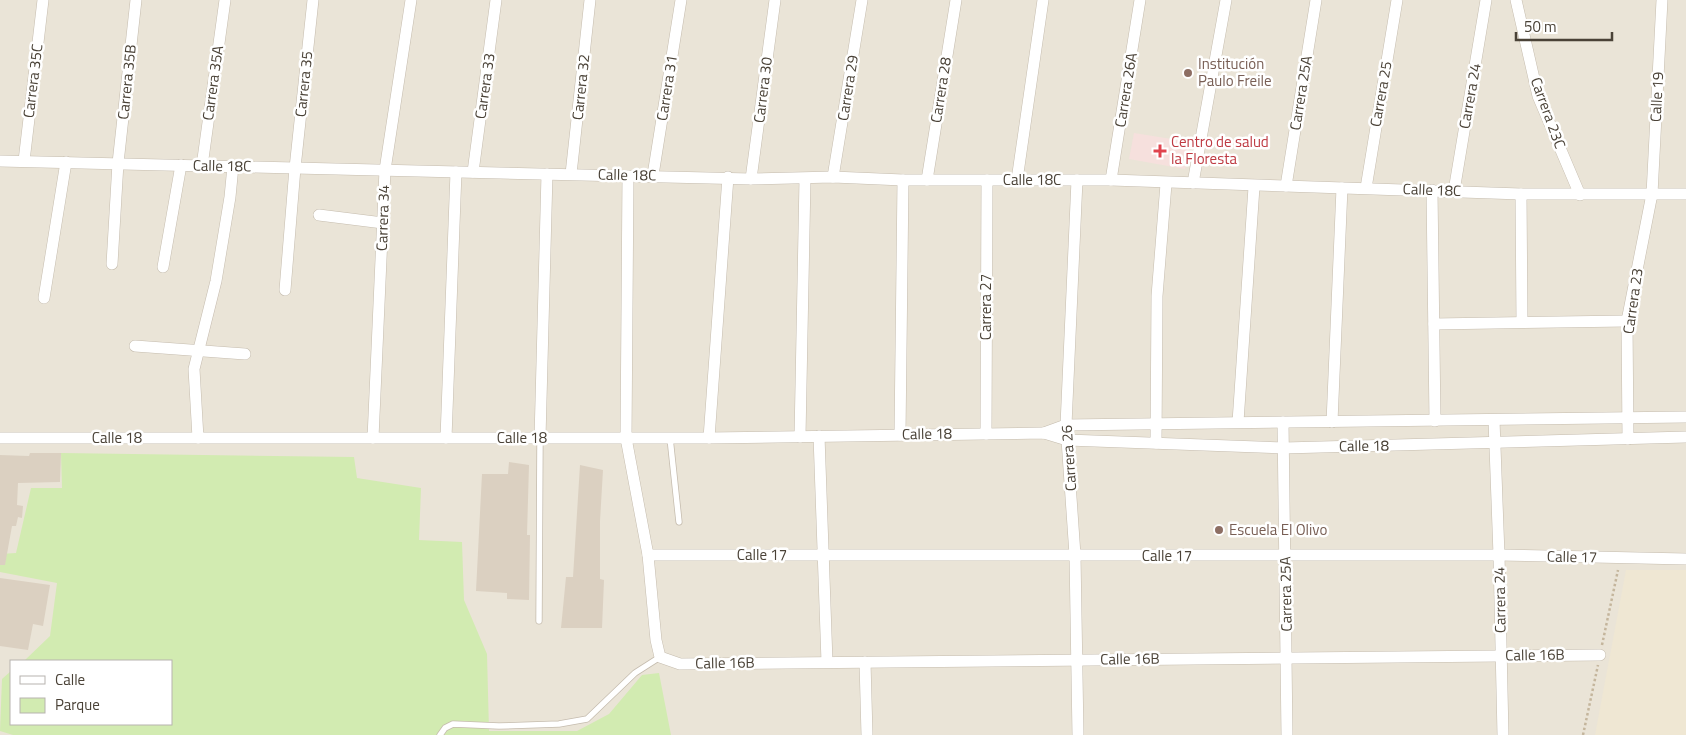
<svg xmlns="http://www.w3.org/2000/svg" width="1686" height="735" font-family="'Titillium Web',sans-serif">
  <rect width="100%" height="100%" fill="#f5f2ea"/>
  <path fill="#eae4d7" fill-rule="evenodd" d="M0,0H1686V735H0ZM11,661H171V724H11Z"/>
  <path fill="#efe7d3" d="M1626,570H1686V735H1595Z"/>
  <path fill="#f6e0dd" d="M1134,133L1190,142L1185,169L1129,159Z"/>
  <path fill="#d2ebb1" d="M61,453L354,457L357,478L421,488L419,540L462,542L464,600L487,654L489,731H577L609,714L642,675L659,673L671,735H13L0,731L2,679L11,671V724H171V661H24L50,636L57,583L0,572V554L16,553L31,488H62Z"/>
  <g fill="#dbd0c1">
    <path d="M30,453H61L60,482L18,483L17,505L23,506L22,518L18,517L16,526H12L5,565H0V455L29,456Z"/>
    <path d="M509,462L529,465L527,535H530L529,600L507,599V593L476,591L482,474H508Z"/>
    <path d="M580,465L603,470L600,521V579L604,580L602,628H561L566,577H573Z"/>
    <path d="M0,578L50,585L43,626L33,624L28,650L0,646Z"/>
  </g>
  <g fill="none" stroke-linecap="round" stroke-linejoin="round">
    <g stroke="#c5bcae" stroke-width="7">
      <g id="lane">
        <path d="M670,438L679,522"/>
        <path d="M539,621L540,438"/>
        <path d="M440,735L445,728L453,724L499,726L559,724L587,719L635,673L660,657"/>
      </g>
    </g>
    <g stroke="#c5bcae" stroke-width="12">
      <g id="street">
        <path d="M1516,0L1538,96L1580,195"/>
        <path d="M0,161L751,179L833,177L903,180H1111L1521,194H1686"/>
        <path d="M24,161L43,0"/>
        <path d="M202,166L225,0"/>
        <path d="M473,172L496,0"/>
        <path d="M571,174L590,0"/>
        <path d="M653,175L681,0"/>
        <path d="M628,176L626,438L648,555L656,640L660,657L680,664L1600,655"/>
        <path d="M833,177L862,0"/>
        <path d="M751,179L775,0"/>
        <path d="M927,180L956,0"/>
        <path d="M1017,180L1043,0"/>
        <path d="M1077,180L1066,425L1075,555L1078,735"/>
        <path d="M1111,180L1140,0"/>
        <path d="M1193,183L1226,0"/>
        <path d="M1286,186L1316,0"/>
        <path d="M1366,188L1397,0"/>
        <path d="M1432,190L1435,421"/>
        <path d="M1454,191L1486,0"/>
        <path d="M1521,194L1522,322"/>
        <path d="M319,215L383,223"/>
        <path d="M112,264L118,163L136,0"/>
        <path d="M163,267L181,165"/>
        <path d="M285,290L295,168L313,0"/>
        <path d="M44,298L66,162"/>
        <path d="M1434,324L1627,321"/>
        <path d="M135,346L245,354"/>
        <path d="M1494,420L1499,555L1503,735"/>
        <path d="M1238,422L1254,187"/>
        <path d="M1283,422L1287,735"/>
        <path d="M1332,422L1342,188"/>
        <path d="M1044,433L1066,425L1686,417"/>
        <path d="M986,434L987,180"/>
        <path d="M900,435L903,180"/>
        <path d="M819,436L827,662"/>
        <path d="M800,437L805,179"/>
        <path d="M0,438H709L1044,433L1067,440L1284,448L1686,437"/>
        <path d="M198,438L194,369L216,281L230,197L233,166"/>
        <path d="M373,438L385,170L411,0"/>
        <path d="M446,438L456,172"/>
        <path d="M540,438L547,174"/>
        <path d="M709,438L728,177"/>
        <path d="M1628,439L1627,321L1652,194L1662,0"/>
        <path d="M1156,443L1157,296L1166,184"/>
        <path d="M648,555H1499L1686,559"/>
        <path d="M865,662L867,735"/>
      </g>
    </g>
    <g stroke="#c4b59c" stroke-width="2.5" stroke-dasharray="2.5 2.5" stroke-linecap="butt">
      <path d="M1602,645L1618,570"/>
      <path d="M1583,735L1598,665"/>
    </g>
    <use href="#lane" stroke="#fff" stroke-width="5.5"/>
    <use href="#street" stroke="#fff" stroke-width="11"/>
  </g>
  <g fill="#8d6e63" stroke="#fff" stroke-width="2">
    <circle cx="1188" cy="73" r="5"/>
    <circle cx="1219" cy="530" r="5"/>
  </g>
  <path fill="#e0444e" stroke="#fff" stroke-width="2" d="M1157.5 143.5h5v5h5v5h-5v5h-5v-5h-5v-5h5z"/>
  <g text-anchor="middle" stroke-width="5" stroke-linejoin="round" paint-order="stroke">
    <g font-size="15" fill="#785e54" stroke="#fff" text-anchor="start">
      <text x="1198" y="69">Institución<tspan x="1198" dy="17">Paulo Freile</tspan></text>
      <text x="1229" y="535">Escuela El Olivo</text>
    </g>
    <g font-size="15" fill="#4a4237" stroke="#fff">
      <text transform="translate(33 81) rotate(-83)" y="5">Carrera 35C</text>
      <text transform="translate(127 82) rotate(-84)" y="5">Carrera 35B</text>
      <text transform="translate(213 83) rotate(-82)" y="5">Carrera 35A</text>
      <text transform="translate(304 84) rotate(-84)" y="5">Carrera 35</text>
      <text transform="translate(485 86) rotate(-82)" y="5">Carrera 33</text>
      <text transform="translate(581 87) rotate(-84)" y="5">Carrera 32</text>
      <text transform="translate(667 88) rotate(-81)" y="5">Carrera 31</text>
      <text transform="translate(848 88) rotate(-81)" y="5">Carrera 29</text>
      <text transform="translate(763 90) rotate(-83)" y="5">Carrera 30</text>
      <text transform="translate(941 90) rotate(-81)" y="5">Carrera 28</text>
      <text transform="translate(1126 90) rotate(-81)" y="5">Carrera 26A</text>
      <text transform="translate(1301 93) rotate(-81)" y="5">Carrera 25A</text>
      <text transform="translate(1381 94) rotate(-80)" y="5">Carrera 25</text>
      <text transform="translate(1470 96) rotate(-80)" y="5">Carrera 24</text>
      <text transform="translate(1657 97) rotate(-87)" y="5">Calle 19</text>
      <text transform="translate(1548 113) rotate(70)" y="5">Carrera 23C</text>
      <text transform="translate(222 166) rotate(1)" y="5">Calle 18C</text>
      <text transform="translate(627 175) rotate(1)" y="5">Calle 18C</text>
      <text x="1032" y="185">Calle 18C</text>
      <text transform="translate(1432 190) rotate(2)" y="5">Calle 18C</text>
      <text transform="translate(383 218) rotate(-88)" y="5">Carrera 34</text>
      <text transform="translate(1633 301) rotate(-82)" y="5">Carrera 23</text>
      <text transform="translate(986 307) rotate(-90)" y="5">Carrera 27</text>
      <text transform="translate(927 434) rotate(-1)" y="5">Calle 18</text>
      <text x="117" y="443">Calle 18</text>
      <text x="522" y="443">Calle 18</text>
      <text transform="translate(1364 446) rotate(-1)" y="5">Calle 18</text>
      <text transform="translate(1069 458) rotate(-94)" y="5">Carrera 26</text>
      <text x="762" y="560">Calle 17</text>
      <text x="1167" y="561">Calle 17</text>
      <text transform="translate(1572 557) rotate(1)" y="5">Calle 17</text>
      <text transform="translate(1286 594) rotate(-91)" y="5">Carrera 25A</text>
      <text transform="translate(1500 600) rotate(-91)" y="5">Carrera 24</text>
      <text transform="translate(1535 655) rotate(-1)" y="5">Calle 16B</text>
      <text transform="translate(1130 659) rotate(-1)" y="5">Calle 16B</text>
      <text transform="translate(725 663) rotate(-1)" y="5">Calle 16B</text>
    </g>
    <g font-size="15" fill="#be3a42" stroke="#fff" text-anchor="start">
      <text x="1171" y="147">Centro de salud<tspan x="1171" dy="17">la Floresta</tspan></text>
    </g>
  </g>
  <rect x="10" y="660" width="162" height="65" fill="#ffffff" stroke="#b7b3af"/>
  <rect x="20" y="676" width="25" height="8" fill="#ffffff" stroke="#b7b3af"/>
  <text x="55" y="685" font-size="15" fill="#4a4237">Calle</text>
  <rect x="20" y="698" width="25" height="15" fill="#d2ebb1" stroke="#b7b3af"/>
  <text x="55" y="710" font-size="15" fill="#4a4237">Parque</text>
  <path d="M1516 32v8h96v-8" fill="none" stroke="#4a4237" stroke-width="2.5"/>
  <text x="1524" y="32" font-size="15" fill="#4a4237" stroke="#ffffff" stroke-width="4" paint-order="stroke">50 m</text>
</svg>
